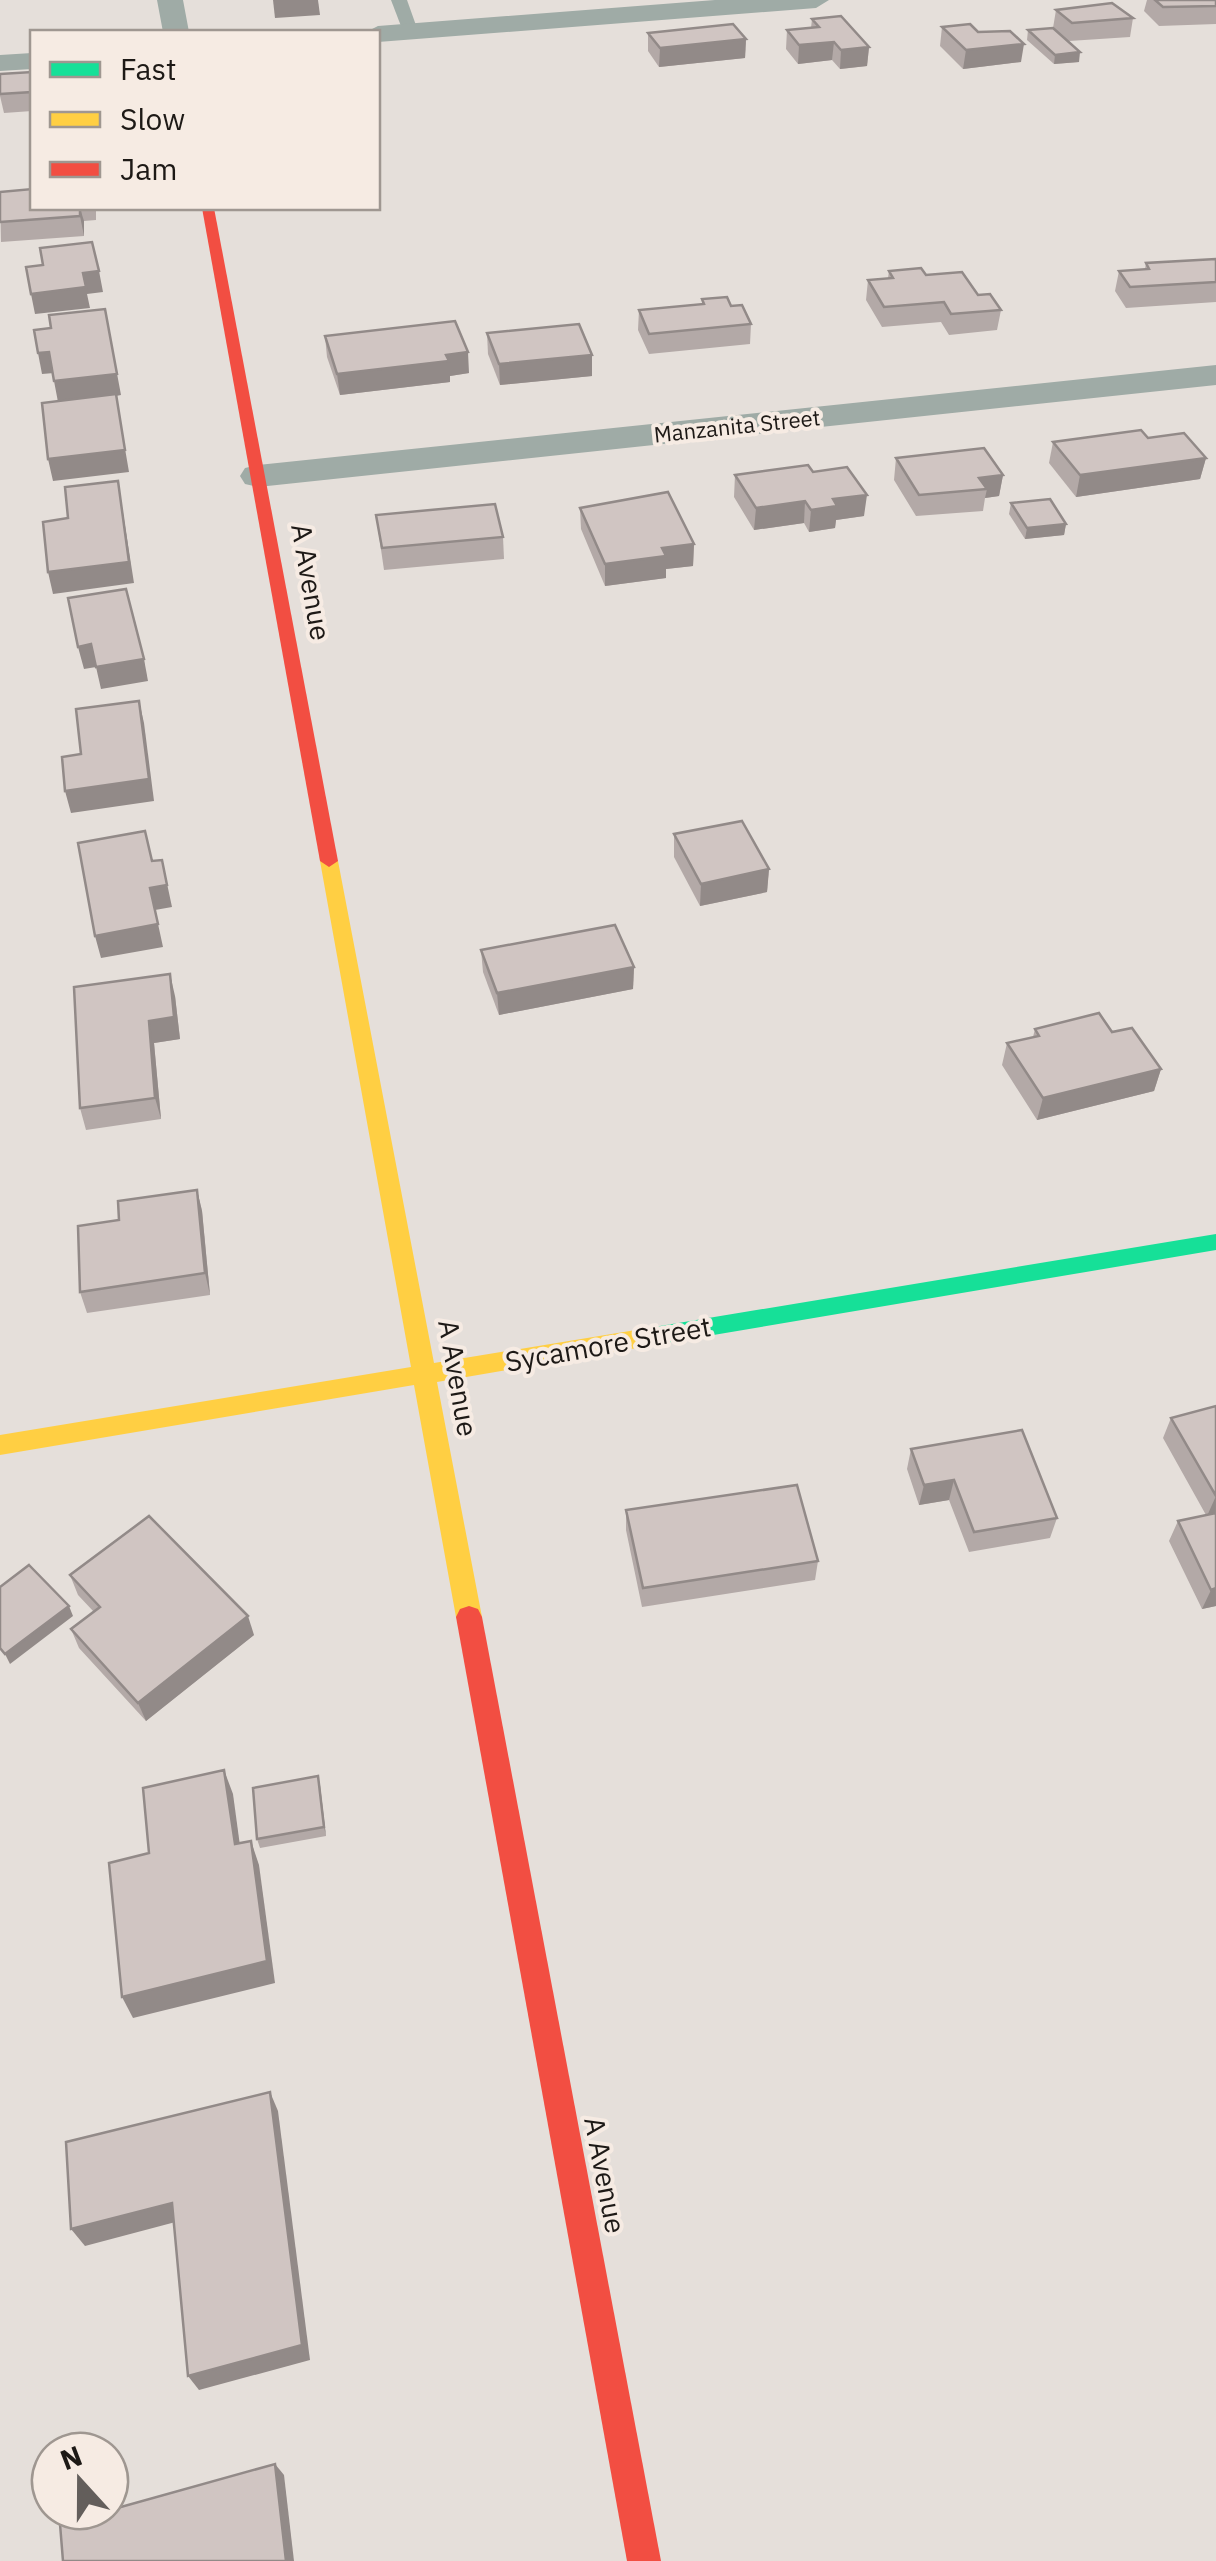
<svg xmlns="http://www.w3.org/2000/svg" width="1216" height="2561" font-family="'IBM Plex Sans',sans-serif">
  <rect width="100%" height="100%" fill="#e5dfda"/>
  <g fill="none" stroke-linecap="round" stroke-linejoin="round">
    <path fill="#9faba6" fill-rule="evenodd" d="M391,0H407L418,31L416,34H404Z"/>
    <g fill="#9faba6" fill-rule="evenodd">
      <path d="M157,0H183L189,32H163Z"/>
      <path d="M715,0H829L816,8L378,42V32H366L378,26Z"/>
      <path d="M32,53V69L0,71V55Z"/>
      <path d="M1216,365V385L258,487L245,484L240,476L245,468L258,465Z"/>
    </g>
    <path fill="#16e098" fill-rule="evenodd" d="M1216,1234V1250L648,1346L640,1343L636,1337L640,1331L648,1328Z"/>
    <path fill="#ffcf43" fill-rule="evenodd" d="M329,855L338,861L434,1363L648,1328L656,1331L660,1337L656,1343L648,1346L437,1382L482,1617L478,1625L469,1628L460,1625L456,1617L414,1385L0,1455V1435L411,1367L320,861Z"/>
    <g fill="#f24e42" fill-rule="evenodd">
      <path d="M202,208H214L338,861L329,867L320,861Z"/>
      <path d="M469,1606L478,1609L482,1617L661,2561H627L456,1617L460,1609Z"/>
    </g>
  </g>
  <g fill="#b3a9a7">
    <path d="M1147,0H1216V24L1159,26L1144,11Z"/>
    <path d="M1056,10L1133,18L1130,37L1069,41L1079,62L1054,64L1027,40L1028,30L1053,28Z"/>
    <path d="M812,19L869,47L867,66L840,69L832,60L798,64L786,49L787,30L811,28Z"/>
    <path d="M942,27L978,32L1021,62L963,69L940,46Z"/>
    <path d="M648,33L746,39L745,58L659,67L648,51Z"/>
    <path d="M32,72V111L4,113L0,96V74Z"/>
    <path d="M0,192L32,208H96V220L84,221V236L1,242Z"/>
    <path d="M1216,259V302L1126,308L1115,291L1119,271L1145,269L1146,263Z"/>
    <path d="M889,271L978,295L1001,310L997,330L949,335L941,322L882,327L866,300L868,280L888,278Z"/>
    <path d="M702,299L731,306L751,324L750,344L649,354L638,330L639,310L702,304Z"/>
    <path d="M487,333L592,376L500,385L488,354Z"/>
    <path d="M325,336L469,373L450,376V382L340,395L327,357Z"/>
    <path d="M1148,438L1206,458L1200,479L1076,497L1049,463L1053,442Z"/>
    <path d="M896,458L1003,475L999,496L985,498L983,511L916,516L894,480Z"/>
    <path d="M813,472L864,516L836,520L835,528L809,532L804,523L754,530L734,497L735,475Z"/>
    <path d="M1011,503L1066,524L1064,535L1025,539L1009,514Z"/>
    <path d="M580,508L694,544L693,566L666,569V578L605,586L581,529Z"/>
    <path d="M376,515L503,537L504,559L384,570Z"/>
    <path d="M674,834L769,869L767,892L700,906L674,857Z"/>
    <path d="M481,950L634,967L633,989L499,1015L483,972Z"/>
    <path d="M175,996L180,1039L154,1043L161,1119L86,1130L80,1108Z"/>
    <path d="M1035,1029L1112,1032L1161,1069L1154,1091L1037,1120L1002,1065L1007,1043L1033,1037Z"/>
    <path d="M197,1190L202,1211L210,1295L87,1313L80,1292L119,1220Z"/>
    <path d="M1216,1406V1606L1202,1609L1169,1541L1178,1521L1206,1515L1163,1438L1171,1418Z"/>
    <path d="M911,1449L1057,1518L1050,1538L969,1552L949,1500L919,1505L907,1469Z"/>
    <path d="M626,1510L818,1561L815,1580L642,1607L626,1530Z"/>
    <path d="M70,1575L254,1635L146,1721L79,1648L71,1629L94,1612L78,1595Z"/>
    <path d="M318,1776L326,1836L260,1848L257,1839Z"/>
  </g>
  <g fill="#928a88">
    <path d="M273,0H318L320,15L275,18Z"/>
    <path d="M746,39L745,58L659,67L660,48Z"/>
    <path d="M834,42L832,60L798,64L799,45Z"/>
    <path d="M1024,44L1021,62L963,69L966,50Z"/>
    <path d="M869,47L867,66L840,69L841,50Z"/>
    <path d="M1080,52L1079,62L1054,64L1055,55Z"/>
    <path d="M80,208L84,221V236L80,216Z"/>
    <path d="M99,271L103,292L87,294L90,308L35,314L31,294L83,273Z"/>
    <path d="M105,309L121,395L116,396L129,472L53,481L48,459L58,402L54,381Z"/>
    <path d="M49,352L54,373L42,374L38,353Z"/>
    <path d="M468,352L469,373L450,376V382L340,395L337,374Z"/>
    <path d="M592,355V376L500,385L499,364Z"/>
    <path d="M1206,458L1200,479L1076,497L1080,475Z"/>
    <path d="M1003,475L999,496L985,498L987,489L979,478Z"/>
    <path d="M118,481L134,583L53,594L48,572Z"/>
    <path d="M867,495L864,516L836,520L835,528L809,532L811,510L833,499Z"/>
    <path d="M805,501L804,523L754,530L756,508Z"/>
    <path d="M1066,524L1064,535L1025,539L1027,528Z"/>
    <path d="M694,544L693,566L666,569V578L605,586V564L662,548Z"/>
    <path d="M91,644L96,667L84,669L78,647Z"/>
    <path d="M144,659L148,681L101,689L96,667Z"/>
    <path d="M139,701L144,723L154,801L71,813L65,791Z"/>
    <path d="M162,860L172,907L155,910L163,947L101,958L95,936L150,888Z"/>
    <path d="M769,869L767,892L700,906L701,884Z"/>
    <path d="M634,967L633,989L499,1015L497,993Z"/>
    <path d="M170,974L175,996L180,1039L154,1043L161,1119L155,1098L149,1021Z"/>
    <path d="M1161,1069L1154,1091L1037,1120L1043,1098Z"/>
    <path d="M197,1190L202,1211L210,1295L205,1273Z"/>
    <path d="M954,1480L949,1500L919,1505L924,1485Z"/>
    <path d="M1216,1496V1514L1207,1516Z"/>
    <path d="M1216,1588V1606L1202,1609L1211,1590Z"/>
    <path d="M69,1606L73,1616L10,1664L5,1654Z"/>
    <path d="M248,1616L254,1635L146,1721L138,1703Z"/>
    <path d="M224,1770L233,1794L243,1868L235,1844Z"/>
    <path d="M318,1776L320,1785L326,1836L324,1827Z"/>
    <path d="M251,1841L259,1865L275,1983L133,2018L122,1997Z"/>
    <path d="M270,2092L278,2111L310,2360L199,2390L188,2376Z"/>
    <path d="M172,2203L183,2220L85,2246L71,2229Z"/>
    <path d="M275,2464L284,2475L294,2561H286Z"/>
  </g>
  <g fill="#d0c5c2" stroke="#928a88" stroke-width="2.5">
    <path d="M1155,0H1216V6L1163,7Z"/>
    <path d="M1112,3L1133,18L1072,23L1056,10Z"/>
    <path d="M841,16L869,47L841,50L834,42L799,45L787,30L819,27L812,19Z"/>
    <path d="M733,24L746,39L660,48L648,33Z"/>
    <path d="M970,24L978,32L1010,31L1024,44L966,50L942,27Z"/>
    <path d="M1053,28L1080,52L1055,55L1028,30Z"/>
    <path d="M32,72V92L0,94V74Z"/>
    <path d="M32,189V208H80V216L0,222V192Z"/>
    <path d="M92,242L99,271L83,273L86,287L31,294L26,267L43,265L40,248Z"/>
    <path d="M1216,259V282L1130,287L1119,271L1149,269L1146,263Z"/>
    <path d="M921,268L926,275L962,272L978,295L990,294L1001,310L951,314L944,302L884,307L868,280L893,278L889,271Z"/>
    <path d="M727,297L731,306L742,305L751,324L649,334L639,310L704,304L702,299Z"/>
    <path d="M105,309L117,374L54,381L49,352L38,353L34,330L51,328L49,315Z"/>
    <path d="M455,321L468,352L446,355L449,361L337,374L325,336Z"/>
    <path d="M579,324L592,355L499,364L487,333Z"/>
    <path d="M116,394L125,450L48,459L42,403Z"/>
    <path d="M1141,430L1148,438L1184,433L1206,458L1080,475L1053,442Z"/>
    <path d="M984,448L1003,475L979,478L987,489L919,495L896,458Z"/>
    <path d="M808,465L813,472L847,467L867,495L833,499L837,506L811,510L805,501L756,508L735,475Z"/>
    <path d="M118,481L129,562L48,572L43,522L68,518L65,487Z"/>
    <path d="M668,492L694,544L662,548L666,556L605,564L580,508Z"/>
    <path d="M1050,499L1066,524L1027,528L1011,503Z"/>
    <path d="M495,504L503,537L382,548L376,515Z"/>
    <path d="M126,589L144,659L96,667L91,644L78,647L68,598Z"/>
    <path d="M139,701L149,779L65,791L62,757L81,754L76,709Z"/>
    <path d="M742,821L769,869L701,884L674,834Z"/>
    <path d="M145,831L152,861L162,860L167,885L150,888L158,924L95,936L78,843Z"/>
    <path d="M615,925L634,967L497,993L481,950Z"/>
    <path d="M170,974L174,1017L149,1021L155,1098L80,1108L74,987Z"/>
    <path d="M1099,1013L1112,1032L1132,1028L1161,1069L1043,1098L1007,1043L1039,1036L1035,1029Z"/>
    <path d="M197,1190L205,1273L80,1292L78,1226L119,1220L118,1201Z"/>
    <path d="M1216,1406V1496L1171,1418Z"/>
    <path d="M1022,1430L1057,1518L974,1532L954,1480L924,1485L911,1449Z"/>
    <path d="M797,1485L818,1561L643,1588L626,1510Z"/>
    <path d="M1216,1513V1588L1211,1590L1178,1521Z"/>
    <path d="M149,1516L248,1616L138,1703L71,1629L100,1607L70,1575Z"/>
    <path d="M29,1565L69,1606L5,1654L0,1648V1587Z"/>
    <path d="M224,1770L235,1844L251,1841L267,1961L122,1997L109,1863L149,1853L143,1788Z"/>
    <path d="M318,1776L324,1827L257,1839L253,1788Z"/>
    <path d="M270,2092L302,2345L188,2376L172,2203L71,2229L66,2142Z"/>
    <path d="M275,2464L286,2561H63L60,2524Z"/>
  </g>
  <g text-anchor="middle" stroke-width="8" stroke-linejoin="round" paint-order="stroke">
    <g font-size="22" fill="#1d1916" stroke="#f6ebe3">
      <text transform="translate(737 426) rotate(-6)" y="8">Manzanita Street</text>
    </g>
    <g font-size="28" fill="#1d1916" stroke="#f6ebe3">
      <text transform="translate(311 582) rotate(80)" y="10">A Avenue</text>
      <text transform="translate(608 1344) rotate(-10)" y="10">Sycamore Street</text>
      <text transform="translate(458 1378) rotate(80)" y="10">A Avenue</text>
      <text transform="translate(605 2175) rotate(79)" y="10">A Avenue</text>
    </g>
  </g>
  <rect x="30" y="30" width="350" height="180" fill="#f6ebe3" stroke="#9f9791" stroke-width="2.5"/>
  <rect x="50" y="62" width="50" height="15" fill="#16e098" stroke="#9f9791" stroke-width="2.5"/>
  <text x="120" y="80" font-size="30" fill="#1d1916">Fast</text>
  <rect x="50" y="112" width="50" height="15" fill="#ffcf43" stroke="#9f9791" stroke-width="2.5"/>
  <text x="120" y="130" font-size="30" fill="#1d1916">Slow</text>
  <rect x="50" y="162" width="50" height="15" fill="#f24e42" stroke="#9f9791" stroke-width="2.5"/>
  <text x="120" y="180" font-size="30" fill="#1d1916">Jam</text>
  <g transform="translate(80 2481) rotate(339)"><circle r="48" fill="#f6ebe3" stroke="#9f9791" stroke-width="2.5"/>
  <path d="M0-8L18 38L0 25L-18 38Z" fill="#635e5b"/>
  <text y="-15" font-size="28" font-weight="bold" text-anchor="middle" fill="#1d1916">N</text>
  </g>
</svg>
